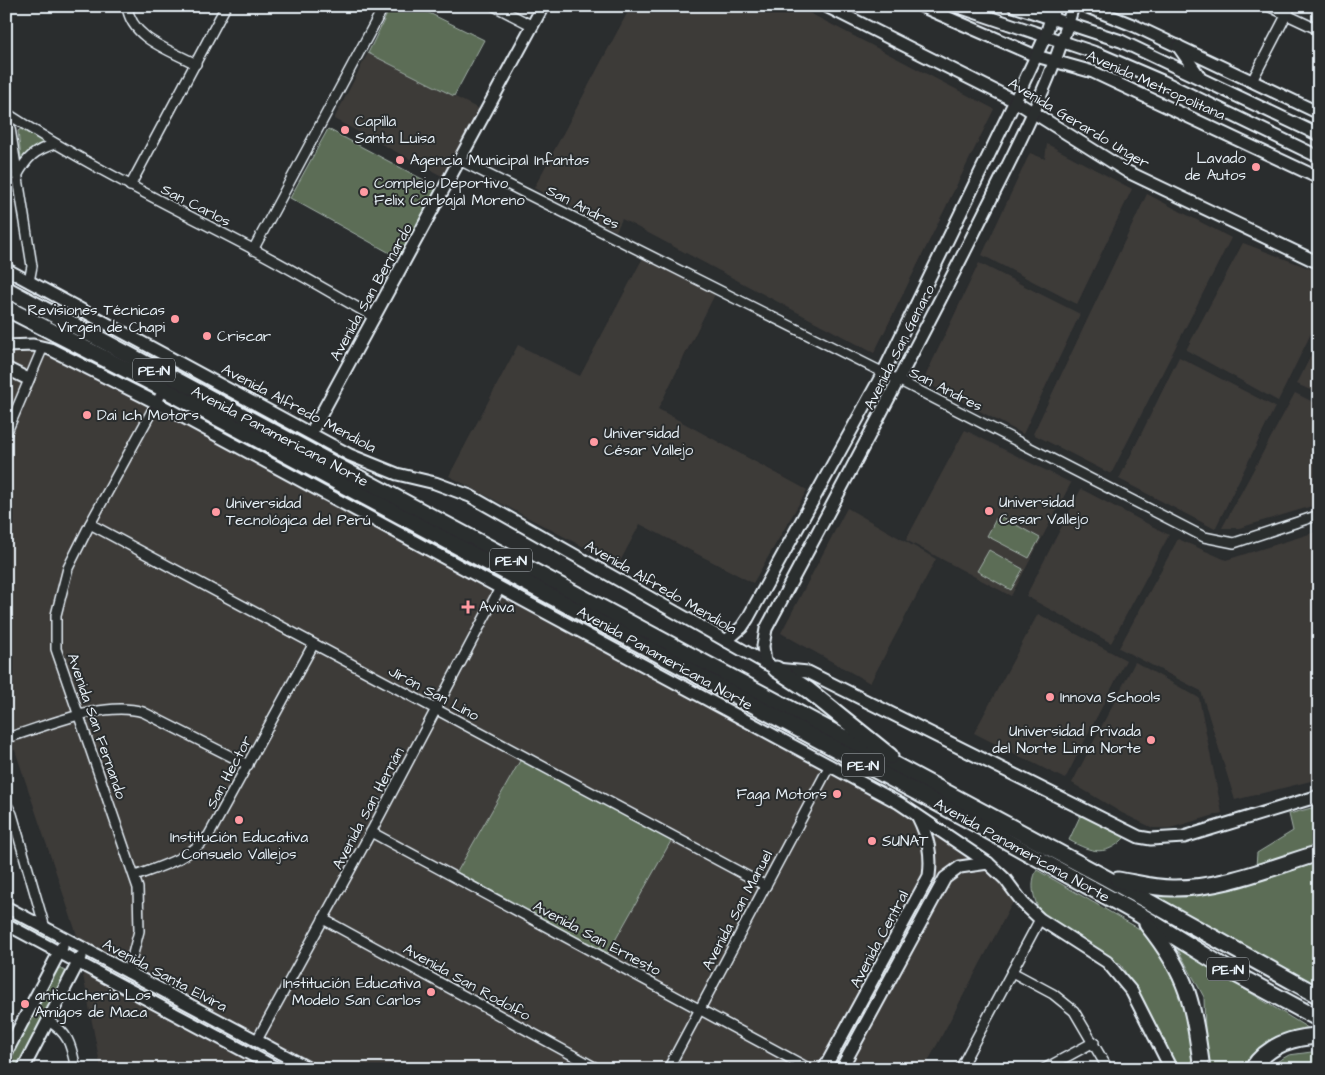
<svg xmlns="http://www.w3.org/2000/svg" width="1325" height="1075" font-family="'Architects Daughter',sans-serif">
  <rect width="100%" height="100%" fill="#2a2d2e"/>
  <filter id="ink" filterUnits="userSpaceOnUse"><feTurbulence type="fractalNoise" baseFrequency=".02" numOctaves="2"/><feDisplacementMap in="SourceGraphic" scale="10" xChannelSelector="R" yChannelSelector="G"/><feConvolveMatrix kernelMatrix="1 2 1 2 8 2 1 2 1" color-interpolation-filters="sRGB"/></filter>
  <g filter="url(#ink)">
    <g fill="#3e3b39">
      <path d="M631,6H796L994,109L874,353L622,219L616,231L534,188Z"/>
      <path d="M368,53L479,109L442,176L334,119Z"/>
      <path d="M1047,144L1132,189L1077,304L982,255L1030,153L1045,159Z"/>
      <path d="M1147,194L1231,238L1111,474L1033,434Z"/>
      <path d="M1243,243L1319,272V317L1278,401L1186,350Z"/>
      <path d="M645,254L717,290L658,409L807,490L753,583L640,524L618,565L449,476L518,345L580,376Z"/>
      <path d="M979,263L1080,314L1023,434L923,381Z"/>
      <path d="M40,337L213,424L906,802L1012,873L1013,902L924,1069H538L535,1062L428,1069H318L281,1062L276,1069H101L83,975L85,959L15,750L6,752V338Z"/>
      <path d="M1319,339V394L1297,384Z"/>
      <path d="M1179,357L1275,407L1215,529L1119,479Z"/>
      <path d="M1295,393L1319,405V504L1239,528H1222Z"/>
      <path d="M965,430L1071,483L1011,596L906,540Z"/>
      <path d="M1081,489L1169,535L1111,643L1026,596Z"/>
      <path d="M847,508L936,559L870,683L781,633Z"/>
      <path d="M1319,531V779L1235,800L1201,691L1119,648L1178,539L1226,560Z"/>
      <path d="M1038,614L1126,660L1065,779L974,733Z"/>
      <path d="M1135,662L1199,698L1222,813L1170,828H1153L1122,813L1072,783Z"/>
    </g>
    <g fill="#5b6d57" stroke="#a2afa8">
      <path d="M391,6H415L484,40L454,96L368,53Z"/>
      <path d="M22,128L43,141L41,145L25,158H21L18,131Z"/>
      <path d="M328,129L437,187L399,258L290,198Z"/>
      <path d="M998,515L1040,538L1029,558L987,536Z"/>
      <path d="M989,550L1023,569L1011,590L977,571Z"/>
      <path d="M521,759L671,841L608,953L457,872Z"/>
      <path d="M1319,806V847L1256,866L1257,853L1293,831L1289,814Z"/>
      <path d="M1082,812L1126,836C1107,857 1092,853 1069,840Z"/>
      <path d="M1319,862V904L1314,913L1313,958L1319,969V986L1147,893H1203L1272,877Z"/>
      <path d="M1037,870L1143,931L1164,955L1185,995L1196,1069H1176L1149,1011L1121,965L1042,914C1034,903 1029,883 1037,870Z"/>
      <path d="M6,912L55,939L53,943L6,920Z"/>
      <path d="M1177,948L1308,1028L1281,1037L1247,1069H1206L1204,997Z"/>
      <path d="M57,967L69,973L17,1069H6V1061Z"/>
      <path d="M1319,1051V1069H1264L1289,1055Z"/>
    </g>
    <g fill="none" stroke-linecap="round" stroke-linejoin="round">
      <g stroke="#e8f1f8" stroke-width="12">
        <g id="street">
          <path d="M127,6C131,39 170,50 196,64"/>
          <path d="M494,6L533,26"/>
          <path d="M1268,6L1319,30"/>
          <path d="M1252,81L1291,6"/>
          <path d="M6,103L32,266L29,282"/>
          <path d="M8,114C86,165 169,205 251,248C293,270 333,294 374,317"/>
          <path d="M459,160L900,381L1204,537L1234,543L1319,515"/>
          <path d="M17,176C27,157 35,150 55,144"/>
          <path d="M130,186L226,6"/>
          <path d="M253,250L384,6"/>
          <path d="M6,434L43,347"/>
          <path d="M90,524L766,886"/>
          <path d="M6,740L10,737C47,726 104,700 143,712L248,765"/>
          <path d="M6,803L12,814L45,928"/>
          <path d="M371,832L810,1069"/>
          <path d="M135,876C162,866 190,858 209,835L313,645"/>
          <path d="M323,919L598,1069"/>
          <path d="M1012,972L1053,994L1074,1011L1108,1069"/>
          <path d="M128,973L139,931L138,888L56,649V615L68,568L90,524L164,389"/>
          <path d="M48,1021C70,1034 71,1046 76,1069"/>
          <path d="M257,1040L371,832L500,588"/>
          <path d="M668,1069L830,765"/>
          <path d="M960,1069L1040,919"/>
          <path d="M1044,1069L1094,1042"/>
        </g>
      </g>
      <g stroke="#e8f1f8" stroke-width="15">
        <g id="secondary">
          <path d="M826,6L1015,101L1128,172L1319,263"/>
          <path d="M921,6L1036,56L1093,72L1319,178"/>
          <path d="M956,6L1099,54L1162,81L1319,157"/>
          <path d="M1014,6L1121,41L1319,135"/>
          <path d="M1085,6L1135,26L1319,113"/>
          <path d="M1178,46L1199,76"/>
          <path d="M6,269L350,455L397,474L435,483L470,496L776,669L808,672L1139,837L1151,839L1184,837L1319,796"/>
          <path d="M6,346L33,345L50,349L157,403L899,803L988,863L1005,879L1023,903L1040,919L1107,962L1132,992L1171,1069"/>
          <path d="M6,368L28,379"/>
          <path d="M311,433L543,6"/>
          <path d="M726,641L742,627L748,618L883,373L1015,101L1045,37L1055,6"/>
          <path d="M765,663L763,646L766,629C835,500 904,372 970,241C1008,164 1050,89 1073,6"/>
          <path d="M6,907L310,1069"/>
          <path d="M6,924L278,1069"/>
          <path d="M6,1053L62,947"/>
          <path d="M23,1069L81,957"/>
          <path d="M824,1069L929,876C932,854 928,837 918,817"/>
          <path d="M841,1069L945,878L960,867L988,863"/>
        </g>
      </g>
      <g stroke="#e8f1f8" stroke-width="19">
        <g id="highway">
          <path d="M6,289L1106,878L1319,996"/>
          <path d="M6,308L164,389L974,823L1140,915L1237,975L1319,1019"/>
          <path d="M776,669L808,690L890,756"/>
          <path d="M1118,880C1136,883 1154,888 1172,888C1221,889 1272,867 1319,853"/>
          <path d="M1147,924C1189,976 1193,1004 1202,1069"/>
          <path d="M1252,1069C1267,1046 1292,1037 1319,1036"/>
        </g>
      </g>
      <use href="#street" stroke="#2a2d2e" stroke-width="9"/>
      <use href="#secondary" stroke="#2a2d2e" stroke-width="11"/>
      <use href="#highway" stroke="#2a2d2e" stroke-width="15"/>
    </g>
  </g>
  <g fill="#ff9aa2" stroke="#2a2d2e" stroke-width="2">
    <circle cx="345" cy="130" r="5"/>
    <circle cx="400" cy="160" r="5"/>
    <circle cx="1256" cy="167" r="5"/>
    <circle cx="364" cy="192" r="5"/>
    <circle cx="175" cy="319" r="5"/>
    <circle cx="207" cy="336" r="5"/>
    <circle cx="87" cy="415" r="5"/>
    <circle cx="594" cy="442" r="5"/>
    <circle cx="989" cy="511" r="5"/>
    <circle cx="216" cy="512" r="5"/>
    <path d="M465.5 599.5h5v5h5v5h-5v5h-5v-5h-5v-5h5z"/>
    <circle cx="1050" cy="697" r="5"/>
    <circle cx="1151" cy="740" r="5"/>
    <circle cx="837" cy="794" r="5"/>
    <circle cx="239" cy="820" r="5"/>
    <circle cx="872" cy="841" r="5"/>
    <circle cx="431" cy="992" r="5"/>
    <circle cx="25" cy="1004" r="5"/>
  </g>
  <g text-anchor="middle" stroke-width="4" stroke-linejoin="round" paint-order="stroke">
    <g fill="#2a2d2e" stroke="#afb6bb" stroke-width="1">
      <rect x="133" y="358.5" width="42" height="23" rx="4"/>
      <rect x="490" y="548.5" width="42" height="23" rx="4"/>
      <rect x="842" y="753.5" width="42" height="23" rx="4"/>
      <rect x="1207" y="957.5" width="42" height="23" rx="4"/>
    </g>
    <g font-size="14" font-weight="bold" fill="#e8f1f8">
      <text x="154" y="375">PE-1N</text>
      <text x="511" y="565">PE-1N</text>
      <text x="863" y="770">PE-1N</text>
      <text x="1228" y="974">PE-1N</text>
    </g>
    <g font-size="15" fill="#e8f1f8" stroke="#2a2d2e">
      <text transform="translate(1156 85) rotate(24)" y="5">Avenida Metropolitana</text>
      <text transform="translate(1079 123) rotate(31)" y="5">Avenida Gerardo Unger</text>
      <text transform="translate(196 205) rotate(27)" y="5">San Carlos</text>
      <text transform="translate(583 207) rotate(27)" y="5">San Andres</text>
      <text transform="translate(371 292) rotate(-61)" y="5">Avenida San Bernardo</text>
      <text transform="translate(899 347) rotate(-63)" y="5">Avenida San Genaro</text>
      <text transform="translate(946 389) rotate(27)" y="5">San Andres</text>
      <text transform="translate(299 408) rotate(28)" y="5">Avenida Alfredo Mendiola</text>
      <text transform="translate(280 436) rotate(28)" y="5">Avenida Panamericana Norte</text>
      <text transform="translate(661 587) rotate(30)" y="5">Avenida Alfredo Mendiola</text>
      <text transform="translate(665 658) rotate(29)" y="5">Avenida Panamericana Norte</text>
      <text transform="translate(434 693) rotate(28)" y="5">Jirón San Lino</text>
      <text transform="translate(97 726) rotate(71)" y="5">Avenida San Fernando</text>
      <text transform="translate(229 772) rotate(-62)" y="5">San Hector</text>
      <text transform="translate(368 808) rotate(-62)" y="5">Avenida San Hernán</text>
      <text transform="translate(1022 850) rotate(29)" y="5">Avenida Panamericana Norte</text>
      <text transform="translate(737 910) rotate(-62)" y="5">Avenida San Manuel</text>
      <text transform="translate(597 938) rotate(28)" y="5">Avenida San Ernesto</text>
      <text transform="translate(879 939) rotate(-62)" y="5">Avenida Central</text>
      <text transform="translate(165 975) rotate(28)" y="5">Avenida Santa Elvira</text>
      <text transform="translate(467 982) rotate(29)" y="5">Avenida San Rodolfo</text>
    </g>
    <g font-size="15" fill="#e8f1f8" stroke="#2a2d2e" text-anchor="start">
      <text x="355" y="126">Capilla<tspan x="355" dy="17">Santa Luisa</tspan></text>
      <text x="1246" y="163" text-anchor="end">Lavado<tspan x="1246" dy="17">de Autos</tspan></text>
      <text x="410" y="165">Agencia Municipal Infantas</text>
      <text x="374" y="188">Complejo Deportivo<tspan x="374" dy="17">Felix Carbajal Moreno</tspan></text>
      <text x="165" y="315" text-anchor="end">Revisiones Técnicas<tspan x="165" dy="17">Virgen de Chapi</tspan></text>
      <text x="217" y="341">Criscar</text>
      <text x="97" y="420">Dai Ich Motors</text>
      <text x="604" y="438">Universidad<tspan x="604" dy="17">César Vallejo</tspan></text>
      <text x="999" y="507">Universidad<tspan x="999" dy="17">Cesar Vallejo</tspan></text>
      <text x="226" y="508">Universidad<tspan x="226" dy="17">Tecnológica del Perú</tspan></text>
      <text x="479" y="612">Aviva</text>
      <text x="1060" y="702">Innova Schools</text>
      <text x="1141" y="736" text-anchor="end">Universidad Privada<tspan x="1141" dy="17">del Norte Lima Norte</tspan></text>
      <text x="827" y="799" text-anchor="end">Faga Motors</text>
      <text x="239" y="842" text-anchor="middle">Institución Educativa<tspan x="239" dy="17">Consuelo Vallejos</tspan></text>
      <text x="882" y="846">SUNAT</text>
      <text x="421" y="988" text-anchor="end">Institución Educativa<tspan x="421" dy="17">Modelo San Carlos</tspan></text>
      <text x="35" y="1000">anticucheria Los<tspan x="35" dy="17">Amigos de Maca</tspan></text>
    </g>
  </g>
  <rect width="1325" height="1075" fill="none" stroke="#2a2d2e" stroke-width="25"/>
  <rect x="12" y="12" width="1300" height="1050" fill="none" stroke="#e8f1f8" stroke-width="2" filter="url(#ink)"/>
</svg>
